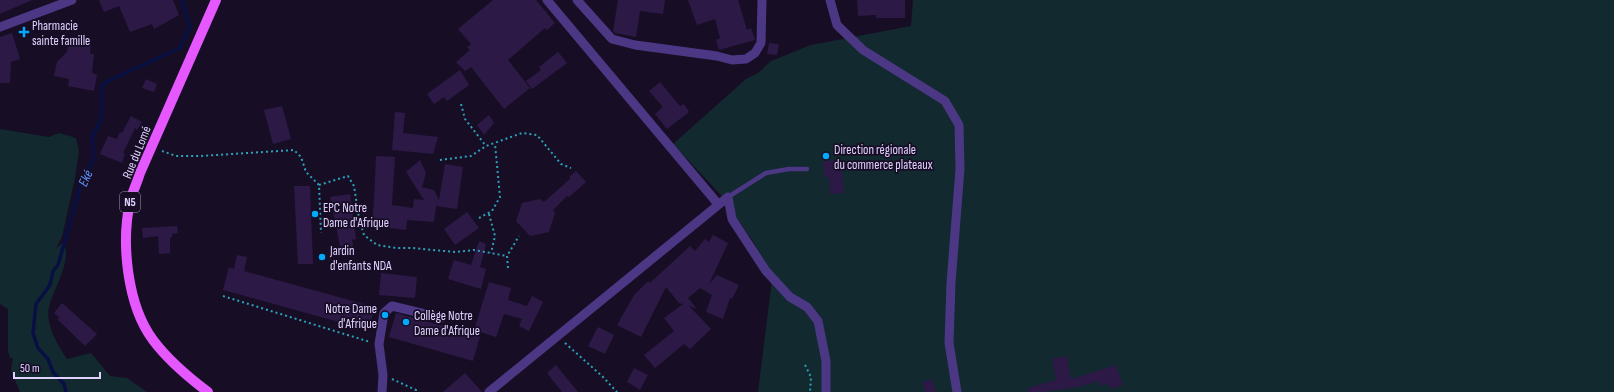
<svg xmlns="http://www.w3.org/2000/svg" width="1614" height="392" font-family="'Sofia Sans Condensed',sans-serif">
  <rect width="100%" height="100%" fill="#170e25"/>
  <g fill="#11292f">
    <path d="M913,0H1614V392H758L772,280L754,243L720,194L673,144L746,79L758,73L771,61L811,45L911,26Z"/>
    <path d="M0,129L49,137L59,133L76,138L79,151L75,178L62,237L56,248L63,243C74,257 52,292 49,307C45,323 58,346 67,359L91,353L110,376L127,378L147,392H20L11,370L13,358H10L8,350V309L0,304Z"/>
  </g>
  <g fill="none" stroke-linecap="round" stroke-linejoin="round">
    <path stroke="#081043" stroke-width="3.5" d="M66,392L64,384L53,372L48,359L38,348L33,333L36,304L50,285L53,271L58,265L82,180C94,163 95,156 92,136L101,121L102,86L106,82L180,48L190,26L182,0"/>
  </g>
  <g fill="#2c1946">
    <path d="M0,0H32L0,14Z"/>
    <path d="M99,0H173L179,15L154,29L152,24L130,32L119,6L104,12Z"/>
    <path d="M493,0H536L555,23L547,30L545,28L508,60L530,88L504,109L471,67L465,71L456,62L470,50L467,47L471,44L458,29Z"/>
    <path d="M618,0H665L663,14L640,11L636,37L615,33L613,31Z"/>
    <path d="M688,0H738L747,30L751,28L755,40L719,50L716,40L720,38L715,19L697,25Z"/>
    <path d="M857,0H905V18H876V15L858,16Z"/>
    <path d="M12,33L20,59L11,62L10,83H0V37Z"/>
    <path d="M70,36L91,39L90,54H94L92,73L97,75L94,91L68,86L69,79L54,76L57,62L67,52Z"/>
    <path d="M769,43L779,44L777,55L767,54Z"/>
    <path d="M558,52L567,63L532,89L526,81L541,70L539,67Z"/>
    <path d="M460,70L469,85L447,101L444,97L434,104L427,94Z"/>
    <path d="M146,79L157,84L154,92L142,88Z"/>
    <path d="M660,82L680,106L684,104L689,112L667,129L655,114L663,107L649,91Z"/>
    <path d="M282,106L291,139L273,144L264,110Z"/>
    <path d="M395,112L405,113L403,133L438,137L433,154L392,150Z"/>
    <path d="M489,115L494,123L484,135L477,125Z"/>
    <path d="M131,116L142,122L137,130L135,128L123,153L125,154L122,163L100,154L108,136L117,139L120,132L122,133Z"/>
    <path d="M376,156L395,157L392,205L413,208L414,199L424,200L406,172L420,160L426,173L422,187L434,190L439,200L445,164L463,167L457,209L436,206L434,222L407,220L406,230L372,226L374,200Z"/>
    <path d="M841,160L844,193L830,194L829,177H824L823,161Z"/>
    <path d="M576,171L586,182L569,197L567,196L553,210L555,213L549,232L530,236L516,221L522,203L540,199L544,202L570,179L569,177Z"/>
    <path d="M294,186H310L313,264H298Z"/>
    <path d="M350,194L356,239L352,240L354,249L341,251L330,197Z"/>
    <path d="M467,212L479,228L455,245L444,229Z"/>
    <path d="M177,226L178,233L172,234V237L170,238V253L159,254L158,236L143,238L142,228Z"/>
    <path d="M713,235L728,243L709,284L717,275L739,285L732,299L730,298L723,319L706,312L712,295L700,288L688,298L697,309L689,306L711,329L690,349L684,344L655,368L644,355L674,331L664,318L683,304L679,303L666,287L641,337L617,325L634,295L648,281L650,283L690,246L695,251L705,239L709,242Z"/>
    <path d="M479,241L486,244L480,267L486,269L481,289L448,279L454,260L471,265Z"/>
    <path d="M237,255L247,257L244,271L375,307L368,330L223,290L229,267L234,269Z"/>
    <path d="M381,273L417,277L415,298L379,295Z"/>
    <path d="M489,282L511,288L508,300L527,306L532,296L543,302L529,331L519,326L522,319L504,314L496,337L474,330Z"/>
    <path d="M62,303L97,334L85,346L57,319L60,318L54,313Z"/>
    <path d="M396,313L480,336L473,361L389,337Z"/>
    <path d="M598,327L614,335L605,354L588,346Z"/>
    <path d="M1067,356L1071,379L1116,365L1123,385L1110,389L1109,384L1100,386L1098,381L1079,387L1042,392H1028L1027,388L1056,380L1052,359Z"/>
    <path d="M556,365L578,392H562L547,373Z"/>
    <path d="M634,368L648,375L640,390L627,382Z"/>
    <path d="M465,373L482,392H443Z"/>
    <path d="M932,379L936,392H925L922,382Z"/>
  </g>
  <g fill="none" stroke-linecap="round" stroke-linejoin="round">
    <g stroke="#2ba2ba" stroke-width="2" stroke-dasharray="2 3" stroke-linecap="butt">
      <path d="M461,104L465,119L486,146"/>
      <path d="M162,151L176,156H201L294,150L301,157L306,172L319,185L321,233"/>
      <path d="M440,160L471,156L486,146L522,133L537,135L561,164L571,168"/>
      <path d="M319,185L348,176L354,186L359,218L364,235L377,245L396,248H412L455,252L474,250L507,256"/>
      <path d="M489,214L495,236L491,253"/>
      <path d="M479,218L492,211L500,197L495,144"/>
      <path d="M508,268L507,256L519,236"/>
      <path d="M223,296L370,342"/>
      <path d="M565,343L602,376L617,392"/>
      <path d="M805,365L811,377L810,392"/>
      <path d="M392,379L416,390L415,392"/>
    </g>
    <path stroke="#4c3785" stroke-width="4.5" d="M728,197L766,173L789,169H807"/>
    <g stroke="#4c3785" stroke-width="9">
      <path d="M547,0L718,204"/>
      <path d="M577,0L612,39L635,45L717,56L732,60L746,59L755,53L761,43L762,0"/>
      <path d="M830,0L837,25L863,50L945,101L959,125L960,169L951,283L949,343L957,392"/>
      <path d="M0,27L72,0"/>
      <path d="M382,392L383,375L379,344L384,313L392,306L442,318"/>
      <path d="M489,392L728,197L732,219L766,271L790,297L807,307L818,321L826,361V392"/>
    </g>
    <path stroke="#e658ff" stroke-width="10" d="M208,392C188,377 168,360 153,340C127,305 121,243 130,202C132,193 137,183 140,173L216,0"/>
  </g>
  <g fill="#00aafc" stroke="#170e25" stroke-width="1.5">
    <path d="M22 26h4v4h4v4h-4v4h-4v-4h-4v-4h4z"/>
    <circle cx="826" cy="156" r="4"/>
    <circle cx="315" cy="214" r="4"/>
    <circle cx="322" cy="257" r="4"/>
    <circle cx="385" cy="315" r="4"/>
    <circle cx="406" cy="322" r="4"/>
  </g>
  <g text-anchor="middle" stroke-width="3.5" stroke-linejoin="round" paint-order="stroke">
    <rect fill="#170e25" stroke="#a496be" stroke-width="1" x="120" y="192" width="20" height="20" rx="3"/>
    <g font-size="12" font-weight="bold" fill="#e1d1ff">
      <text x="130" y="206">N5</text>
    </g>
    <g font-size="13" fill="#e1d1ff" stroke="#170e25" text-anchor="start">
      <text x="32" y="30">Pharmacie<tspan x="32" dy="15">sainte famille</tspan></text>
      <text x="834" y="154">Direction régionale<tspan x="834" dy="15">du commerce plateaux</tspan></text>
      <text x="323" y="212">EPC Notre<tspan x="323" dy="15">Dame d'Afrique</tspan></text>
      <text x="330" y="255">Jardin<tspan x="330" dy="15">d'enfants NDA</tspan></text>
      <text x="377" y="313" text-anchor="end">Notre Dame<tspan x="377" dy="15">d'Afrique</tspan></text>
      <text x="414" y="320">Collège Notre<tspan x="414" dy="15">Dame d'Afrique</tspan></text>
    </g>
    <g font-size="13" fill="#e1d1ff" stroke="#170e25">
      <text transform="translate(136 152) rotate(-68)" y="5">Rue du Lomé</text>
    </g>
    <g font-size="14" font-style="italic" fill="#5f91ff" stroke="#170e25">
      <text transform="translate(85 178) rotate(-65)" y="5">Eké</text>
    </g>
  </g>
  <path d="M14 372v6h86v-6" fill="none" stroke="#e1d1ff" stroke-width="2"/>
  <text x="20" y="372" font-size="12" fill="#e1d1ff" stroke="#170e25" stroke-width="3" paint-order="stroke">50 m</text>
</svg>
